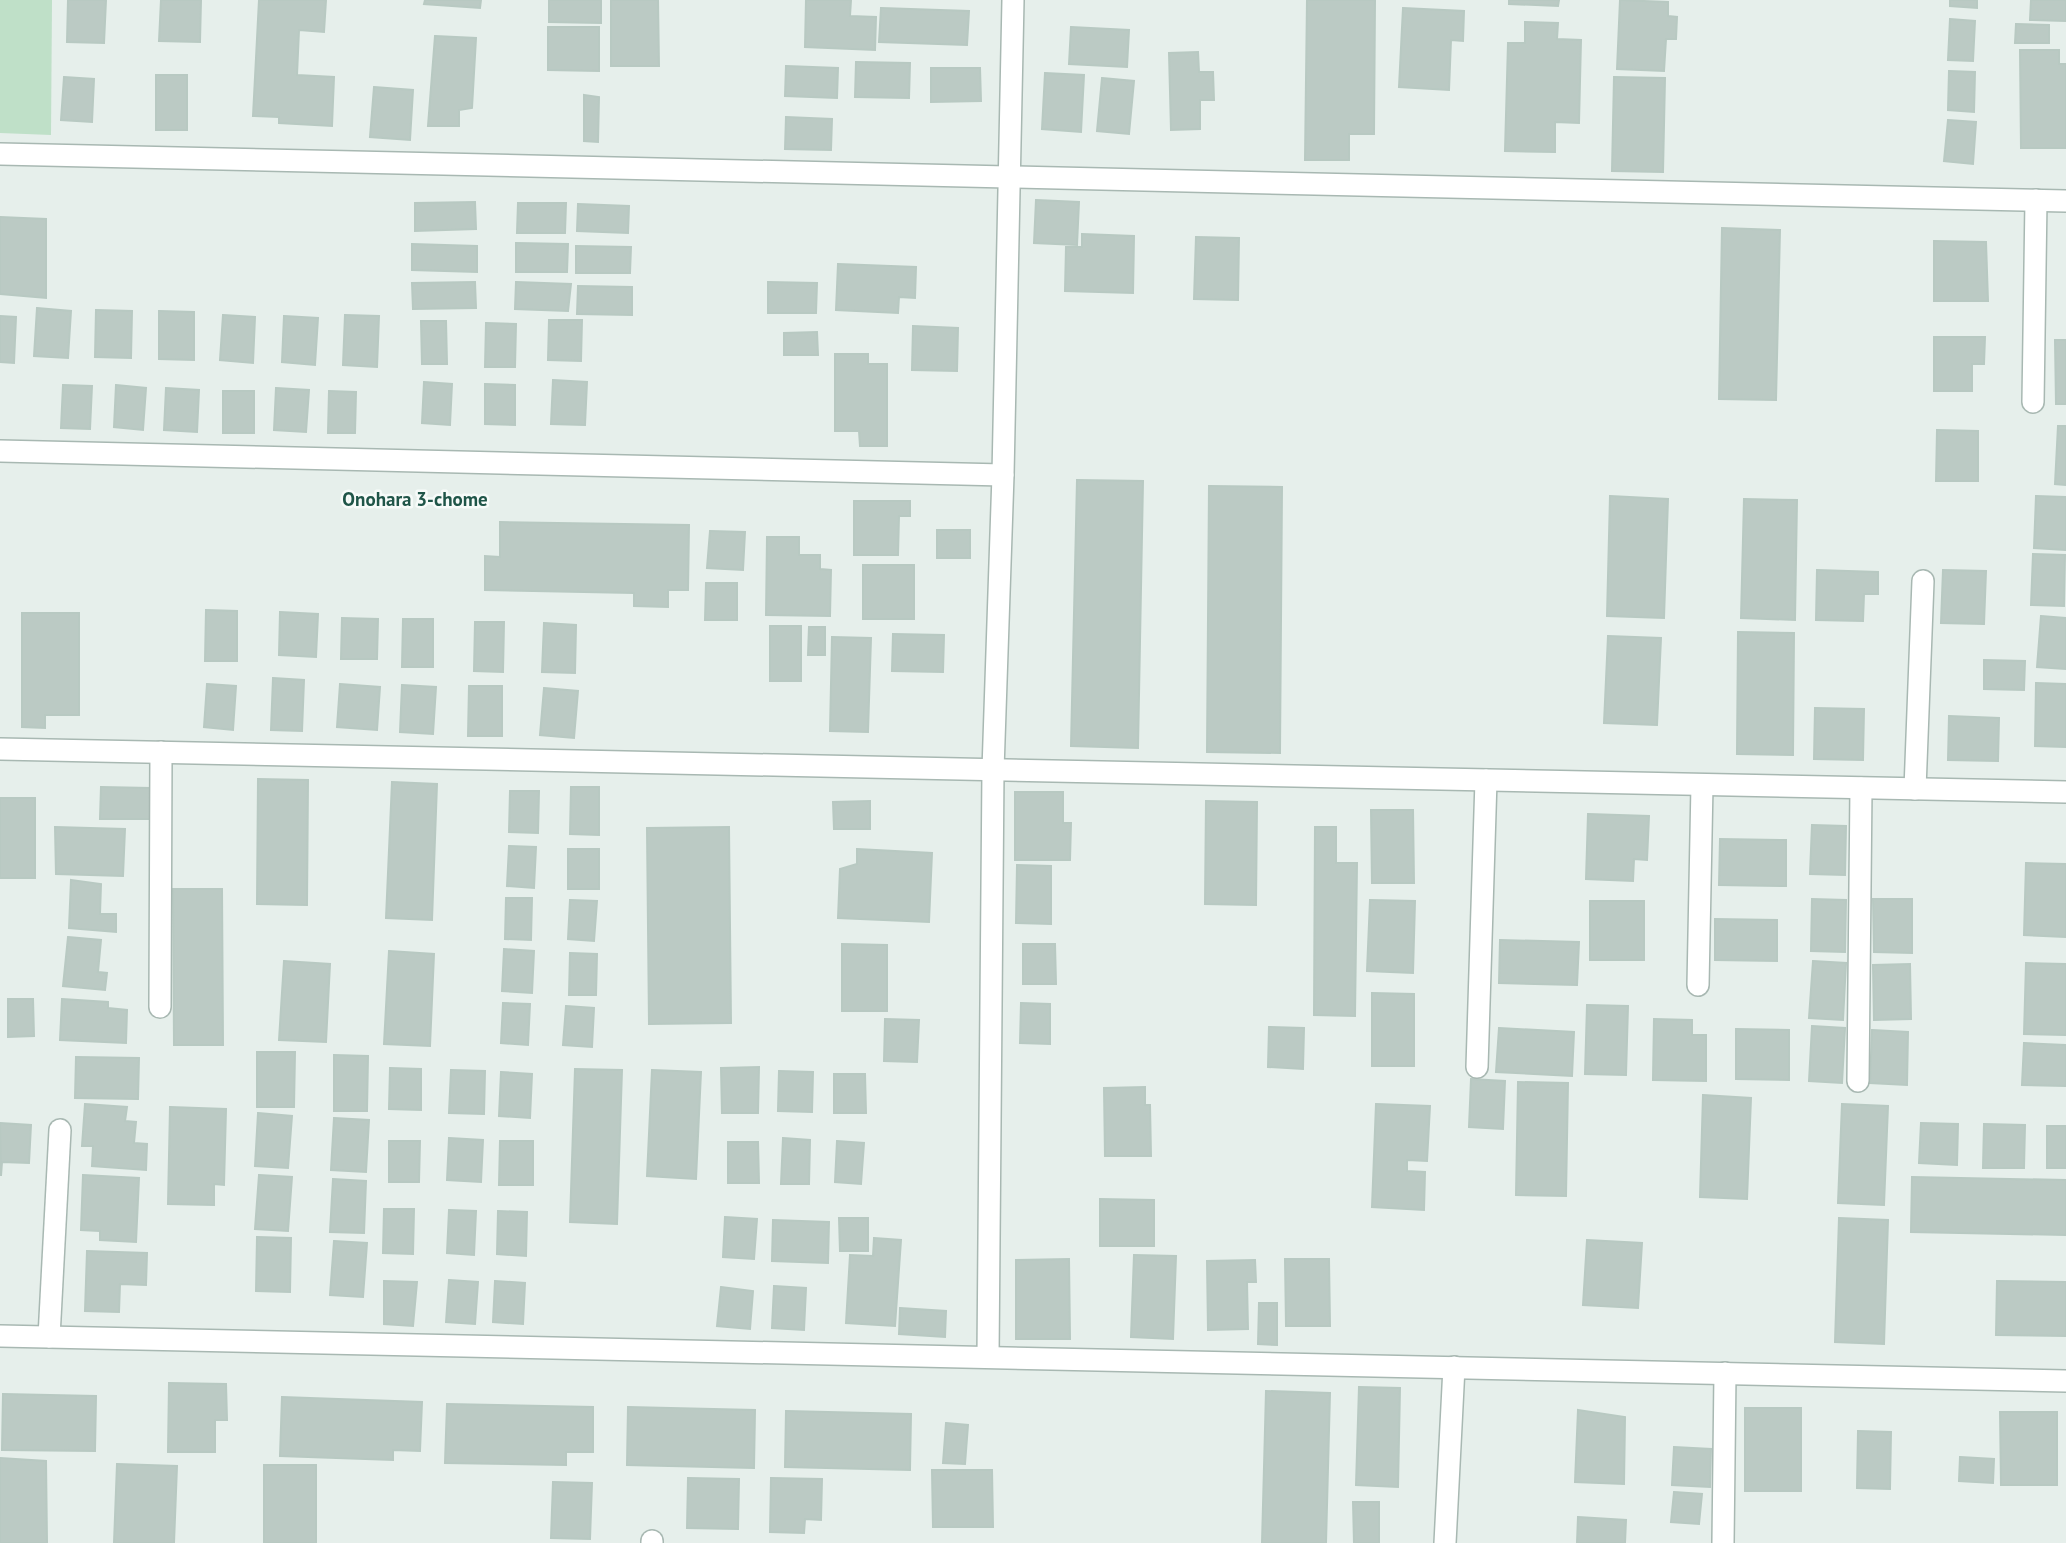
<svg xmlns="http://www.w3.org/2000/svg" width="2066" height="1543" font-family="'PT Sans',sans-serif">
  <rect width="100%" height="100%" fill="#e6efeb"/>
  <path fill="#bfe0c8" d="M0,0H52L51,135L0,133Z"/>
  <g fill="#bbcac4" stroke="#b8c9c2" stroke-width="2">
    <path d="M68,0H106L104,43L67,42Z"/>
    <path d="M161,0H201L200,42L159,41Z"/>
    <path d="M259,0H326L324,32L299,30L297,75L334,77L332,126L279,123V117L253,116Z"/>
    <path d="M425,0H481L480,8L424,4Z"/>
    <path d="M549,0H601V23L549,22Z"/>
    <path d="M611,0H658L659,66H611Z"/>
    <path d="M806,0H851L850,16L876,17L875,50L805,47Z"/>
    <path d="M1307,0H1375L1374,134H1349V160H1305Z"/>
    <path d="M1509,0H1559L1558,6L1509,4Z"/>
    <path d="M1620,0L1668,2V16L1677,17L1676,39H1666L1664,71L1617,69Z"/>
    <path d="M1950,0H1977V8L1950,6Z"/>
    <path d="M2031,0H2066V21L2030,20Z"/>
    <path d="M881,8L969,11L967,45L879,42Z"/>
    <path d="M1403,8L1464,11L1463,41L1451,40L1449,90L1399,87Z"/>
    <path d="M1950,19L1975,21L1973,61L1948,60Z"/>
    <path d="M1525,22L1558,23L1557,39L1581,40L1579,123L1555,122V152L1505,151L1508,43H1525Z"/>
    <path d="M2016,24L2049,25V43H2015Z"/>
    <path d="M548,27H599V71L548,70Z"/>
    <path d="M1071,27L1129,30L1127,67L1069,64Z"/>
    <path d="M435,36L476,38L472,108L459,110V126H428Z"/>
    <path d="M2020,50H2059V64H2066V148H2021Z"/>
    <path d="M1198,52L1199,72H1213L1214,100H1200V129L1171,130L1169,53Z"/>
    <path d="M856,62L910,63L909,98L855,97Z"/>
    <path d="M786,66L838,68L837,98L785,96Z"/>
    <path d="M931,68H980L981,101L931,102Z"/>
    <path d="M1949,71L1975,72L1974,112L1948,110Z"/>
    <path d="M1045,73L1084,75L1081,132L1042,129Z"/>
    <rect x="156" y="75" width="31" height="55"/>
    <path d="M64,77L94,79L92,122L61,120Z"/>
    <path d="M1614,77L1665,78L1663,172L1612,171Z"/>
    <path d="M1102,78L1134,81L1129,134L1097,131Z"/>
    <path d="M374,87L413,90L410,140L370,137Z"/>
    <path d="M584,95L599,97L598,142L584,141Z"/>
    <path d="M786,117L832,119L831,150L785,149Z"/>
    <path d="M1948,120L1976,122L1973,164L1944,161Z"/>
    <path d="M1036,200L1079,202L1077,245L1034,243Z"/>
    <path d="M475,202L476,229L415,231V203Z"/>
    <path d="M518,203H566L565,233H517Z"/>
    <path d="M578,204L629,206L628,233L577,231Z"/>
    <path d="M0,217L46,219V298L0,294Z"/>
    <path d="M1722,228L1780,230L1776,400L1719,399Z"/>
    <path d="M1082,234L1134,236L1133,293L1065,291L1066,247H1082Z"/>
    <path d="M1196,237L1239,238L1238,300L1194,299Z"/>
    <path d="M1934,241L1986,242L1988,301H1934Z"/>
    <path d="M516,243L568,244L567,272H516Z"/>
    <path d="M412,244L477,246V272L412,270Z"/>
    <path d="M576,246L631,247L630,273H576Z"/>
    <path d="M838,264L916,267L915,298L899,297L898,313L836,310Z"/>
    <path d="M475,282L476,308L413,309L412,283Z"/>
    <path d="M516,282L571,284L568,311L515,309Z"/>
    <path d="M768,282L817,283L816,313H768Z"/>
    <path d="M578,286L632,287V315L577,314Z"/>
    <path d="M37,308L71,311L68,358L34,356Z"/>
    <path d="M96,310L132,311L131,358L95,357Z"/>
    <path d="M159,311L194,312V360L159,359Z"/>
    <path d="M223,315L255,317L253,363L220,360Z"/>
    <path d="M345,315L379,316L377,367L343,365Z"/>
    <path d="M0,316L16,317L14,363L0,362Z"/>
    <path d="M284,316L318,318L315,365L282,362Z"/>
    <path d="M549,320H582L581,361L548,360Z"/>
    <path d="M421,321H446L447,364H422Z"/>
    <path d="M486,323L516,324L515,367H485Z"/>
    <path d="M913,326L958,328L957,371L912,370Z"/>
    <path d="M817,332L818,355H784V333Z"/>
    <path d="M1934,337H1985L1984,364H1972V391H1934Z"/>
    <path d="M2055,340H2066V404H2056Z"/>
    <path d="M835,354H868V364H887V446H860L859,431H835Z"/>
    <path d="M553,380L587,382L585,425L551,424Z"/>
    <path d="M424,382L452,384L450,425L422,423Z"/>
    <path d="M485,384L515,385V425L485,424Z"/>
    <path d="M63,385L92,386L90,429L61,428Z"/>
    <path d="M116,385L146,388L143,430L114,427Z"/>
    <path d="M166,388L199,390L197,432L164,430Z"/>
    <path d="M276,388L309,390L306,432L274,430Z"/>
    <rect x="223" y="391" width="31" height="42"/>
    <path d="M329,391L356,392L355,433H328Z"/>
    <path d="M2058,426H2066V485L2055,484Z"/>
    <path d="M1937,430L1978,431V481H1936Z"/>
    <path d="M1077,480L1143,481L1138,748L1071,746Z"/>
    <path d="M1209,486L1282,487L1280,753L1207,752Z"/>
    <path d="M1610,496L1668,499L1664,618L1607,616Z"/>
    <path d="M2036,496L2066,497V550L2034,548Z"/>
    <path d="M1744,499L1797,500L1795,620L1741,618Z"/>
    <path d="M854,501H910V516H899L898,555H854Z"/>
    <path d="M500,522L689,525L688,590H668V607L634,606V593L485,590V556L500,557Z"/>
    <rect x="937" y="530" width="33" height="28"/>
    <path d="M710,531L745,532L743,570L707,568Z"/>
    <path d="M767,537H799V555H820V569L831,570L830,616L766,615Z"/>
    <path d="M2033,554L2065,555L2064,606L2031,605Z"/>
    <rect x="863" y="565" width="51" height="54"/>
    <path d="M1817,570L1878,572V594H1864L1863,621L1816,620Z"/>
    <path d="M1943,570L1986,571L1984,624L1941,623Z"/>
    <path d="M706,583H737V620H705Z"/>
    <path d="M206,610L237,611V661H205Z"/>
    <path d="M280,612L318,614L316,657L279,655Z"/>
    <path d="M22,613H79V715H45V728L22,727Z"/>
    <path d="M2041,616L2066,618V669L2037,667Z"/>
    <path d="M342,618L378,619L377,659H341Z"/>
    <path d="M403,619H433V667H402Z"/>
    <path d="M475,622H504L503,672L474,671Z"/>
    <path d="M544,623L576,625L575,673L542,672Z"/>
    <rect x="770" y="626" width="31" height="55"/>
    <path d="M809,627H825V655H808Z"/>
    <path d="M1738,632L1794,633L1793,755L1737,754Z"/>
    <path d="M893,634L944,635L943,672L892,671Z"/>
    <path d="M1608,636L1661,638L1657,725L1604,723Z"/>
    <path d="M832,637L871,638L868,732L830,731Z"/>
    <path d="M1984,660L2025,661L2024,690L1984,689Z"/>
    <path d="M273,678L304,680L302,731L271,730Z"/>
    <path d="M2036,683L2066,684V747L2035,746Z"/>
    <path d="M207,684L236,686L233,730L204,727Z"/>
    <path d="M340,684L380,687L377,730L337,727Z"/>
    <path d="M402,685L436,687L433,734L400,732Z"/>
    <path d="M469,686H502V736H468Z"/>
    <path d="M544,688L578,691L574,738L540,735Z"/>
    <path d="M1815,708L1864,709L1863,760L1814,759Z"/>
    <path d="M1949,716L1999,718L1998,761L1948,760Z"/>
    <path d="M258,779L308,780L307,905L257,904Z"/>
    <path d="M392,782L437,784L432,920L386,918Z"/>
    <path d="M101,787L150,788L151,819H100Z"/>
    <path d="M571,787H599V835L570,834Z"/>
    <path d="M510,791H539L538,833L509,832Z"/>
    <path d="M1015,792H1063V823H1071L1070,860H1015Z"/>
    <rect x="0" y="798" width="35" height="80"/>
    <path d="M870,801V829H834L833,802Z"/>
    <path d="M1206,801L1257,802L1256,905L1205,904Z"/>
    <path d="M1371,810H1413L1414,883H1372Z"/>
    <path d="M1588,814L1649,816L1647,860L1634,859L1633,881L1586,879Z"/>
    <path d="M1812,825L1846,826L1845,875L1810,874Z"/>
    <path d="M55,827L125,829L123,876L56,874Z"/>
    <path d="M729,827L731,1023L649,1024L647,828Z"/>
    <path d="M1315,827H1336V863H1357L1355,1016L1314,1015Z"/>
    <path d="M1720,839L1786,840V886L1719,885Z"/>
    <path d="M509,846L536,847L534,888L507,886Z"/>
    <rect x="568" y="849" width="31" height="40"/>
    <path d="M857,849L932,853L929,922L838,918L840,869L857,864Z"/>
    <path d="M2026,863L2066,864V937L2024,935Z"/>
    <path d="M1017,865L1051,866V924L1016,923Z"/>
    <path d="M71,880L101,884L100,914H116V932L69,928Z"/>
    <path d="M173,889H222L223,1045H174Z"/>
    <path d="M506,898H532L531,940L505,939Z"/>
    <path d="M1812,899L1846,900L1845,952L1811,951Z"/>
    <path d="M1873,899H1912V953L1874,952Z"/>
    <path d="M570,900L597,901L594,941L568,939Z"/>
    <path d="M1370,900L1415,901L1413,973L1367,971Z"/>
    <rect x="1590" y="901" width="54" height="59"/>
    <path d="M1715,919L1777,920V961L1715,960Z"/>
    <path d="M68,937L101,940L98,972L107,973L105,990L63,986Z"/>
    <path d="M1500,940L1579,942L1577,985L1499,983Z"/>
    <path d="M842,944L887,945V1011H842Z"/>
    <path d="M1023,944H1055L1056,984H1023Z"/>
    <path d="M504,949L534,951L532,993L502,991Z"/>
    <path d="M389,951L434,954L430,1046L384,1044Z"/>
    <path d="M570,953L597,954L596,995H569Z"/>
    <path d="M284,961L330,964L326,1042L279,1040Z"/>
    <path d="M1813,961L1846,963L1843,1020L1809,1018Z"/>
    <path d="M2026,963L2066,964V1035L2024,1034Z"/>
    <path d="M1910,964L1911,1019L1874,1020L1873,965Z"/>
    <path d="M1372,993L1414,994V1066H1372Z"/>
    <path d="M8,999H33L34,1036L8,1037Z"/>
    <path d="M62,999L108,1002V1008L127,1010L126,1043L60,1040Z"/>
    <path d="M503,1003L530,1004L528,1045L501,1043Z"/>
    <path d="M1021,1003L1050,1004V1044L1020,1043Z"/>
    <path d="M1587,1005L1628,1006L1626,1075L1585,1074Z"/>
    <path d="M566,1006L594,1008L592,1047L563,1045Z"/>
    <path d="M885,1019L919,1020L917,1062L884,1061Z"/>
    <path d="M1654,1019L1692,1020V1035H1706V1081L1653,1080Z"/>
    <path d="M1812,1026L1845,1028L1842,1083L1809,1081Z"/>
    <path d="M1269,1027L1304,1028L1303,1069L1268,1067Z"/>
    <path d="M1499,1028L1574,1032L1572,1076L1496,1072Z"/>
    <path d="M1736,1029L1789,1030V1080L1736,1079Z"/>
    <path d="M1872,1030L1908,1032L1907,1085L1870,1083Z"/>
    <path d="M2024,1043L2066,1045V1086L2022,1085Z"/>
    <path d="M257,1052H295L294,1107H257Z"/>
    <path d="M334,1055L368,1056L367,1111H334Z"/>
    <path d="M76,1057L139,1058L138,1099L75,1098Z"/>
    <path d="M759,1067L758,1113H722L721,1068Z"/>
    <path d="M390,1068L421,1069V1110L389,1109Z"/>
    <path d="M575,1069L622,1070L617,1224L570,1222Z"/>
    <path d="M451,1070L485,1071L484,1114L449,1113Z"/>
    <path d="M652,1070L701,1072L696,1179L647,1176Z"/>
    <path d="M779,1071L813,1072L812,1112L778,1111Z"/>
    <path d="M501,1072L532,1074L530,1118L499,1116Z"/>
    <path d="M834,1074H865L866,1113H834Z"/>
    <path d="M1471,1079L1505,1081L1503,1129L1469,1127Z"/>
    <path d="M1518,1082L1568,1083L1566,1196L1516,1195Z"/>
    <path d="M1145,1087V1105H1150L1151,1156H1105L1104,1088Z"/>
    <path d="M1703,1095L1751,1098L1747,1199L1700,1197Z"/>
    <path d="M85,1104L127,1107L125,1121L136,1122L134,1143L147,1144L146,1170L92,1166L93,1146H82Z"/>
    <path d="M1376,1104L1430,1106L1427,1161L1407,1160V1171L1425,1172L1424,1210L1372,1207Z"/>
    <path d="M1842,1104L1888,1106L1884,1205L1838,1203Z"/>
    <path d="M170,1107L226,1109L224,1185L214,1184V1205L168,1204Z"/>
    <path d="M258,1113L292,1116L288,1168L255,1166Z"/>
    <path d="M334,1118L369,1120L366,1172L331,1170Z"/>
    <path d="M0,1123L31,1125L29,1163L2,1162L1,1176Z"/>
    <path d="M1921,1123L1958,1124L1957,1165L1919,1163Z"/>
    <path d="M1984,1124L2025,1125L2024,1168H1983Z"/>
    <rect x="2047" y="1126" width="19" height="42"/>
    <path d="M449,1138L483,1140L481,1182L447,1180Z"/>
    <path d="M783,1138L810,1140L809,1184H781Z"/>
    <path d="M389,1141H420L419,1182H389Z"/>
    <path d="M500,1141H533V1185H499Z"/>
    <path d="M837,1141L864,1143L861,1184L835,1182Z"/>
    <path d="M728,1142H758L759,1183H728Z"/>
    <path d="M83,1175L139,1178L136,1242L100,1240V1231L81,1230Z"/>
    <path d="M259,1175L292,1177L288,1231L255,1229Z"/>
    <path d="M1912,1177L2066,1180V1235L1911,1232Z"/>
    <path d="M333,1179L366,1181L364,1233L330,1232Z"/>
    <path d="M1100,1199L1154,1200V1246H1100Z"/>
    <path d="M384,1209H414L413,1254L383,1253Z"/>
    <path d="M449,1210L476,1211L474,1255L447,1253Z"/>
    <path d="M498,1211L527,1212L526,1256L497,1254Z"/>
    <path d="M725,1217L757,1219L754,1259L723,1257Z"/>
    <path d="M839,1218H868V1251H840Z"/>
    <path d="M1839,1218L1888,1220L1884,1344L1835,1342Z"/>
    <path d="M773,1220L829,1222L828,1263L772,1261Z"/>
    <path d="M257,1237L291,1238L290,1292L256,1291Z"/>
    <path d="M874,1238L901,1240L895,1326L846,1323L850,1255L873,1256Z"/>
    <path d="M1587,1240L1642,1243L1638,1308L1583,1305Z"/>
    <path d="M334,1241L367,1243L363,1297L330,1295Z"/>
    <path d="M87,1251L147,1253L146,1285L120,1284L119,1312L85,1311Z"/>
    <path d="M1134,1255L1176,1256L1173,1339L1131,1337Z"/>
    <path d="M1069,1259L1070,1339H1016V1260Z"/>
    <path d="M1285,1259H1329L1330,1326H1286Z"/>
    <path d="M1255,1260L1256,1282H1247L1248,1329L1208,1330L1207,1261Z"/>
    <path d="M449,1280L478,1282L475,1324L446,1322Z"/>
    <path d="M384,1281L417,1282L413,1326L384,1324Z"/>
    <path d="M495,1281L525,1283L523,1324L493,1322Z"/>
    <path d="M1997,1281L2066,1282V1336L1996,1335Z"/>
    <path d="M774,1286L806,1288L804,1330L772,1328Z"/>
    <path d="M721,1287L753,1291L750,1329L717,1326Z"/>
    <path d="M1259,1303H1277V1345L1258,1344Z"/>
    <path d="M900,1308L946,1311L945,1337L899,1334Z"/>
    <path d="M169,1383L226,1384L227,1420H215V1452H168Z"/>
    <path d="M1359,1387L1400,1388L1398,1487L1356,1485Z"/>
    <path d="M1266,1391L1330,1393L1326,1543H1262Z"/>
    <path d="M3,1394L96,1396L95,1451L2,1450Z"/>
    <path d="M282,1397L422,1402L420,1451L393,1450V1460L280,1456Z"/>
    <path d="M447,1404L593,1407V1452H566V1465L445,1463Z"/>
    <path d="M628,1407L755,1410L754,1468L627,1465Z"/>
    <rect x="1745" y="1408" width="56" height="83"/>
    <path d="M1578,1410L1625,1417L1624,1484L1575,1482Z"/>
    <path d="M786,1411L911,1414L910,1470L785,1467Z"/>
    <path d="M2000,1412H2057V1485H2001Z"/>
    <path d="M946,1423L968,1425L965,1464L943,1463Z"/>
    <path d="M1858,1431L1891,1432L1890,1489L1857,1488Z"/>
    <path d="M1674,1447L1711,1449L1710,1487L1672,1485Z"/>
    <path d="M1960,1457L1994,1459L1993,1483L1959,1481Z"/>
    <path d="M0,1458L46,1461L47,1543H0Z"/>
    <path d="M117,1464L177,1466L174,1543H114Z"/>
    <rect x="264" y="1465" width="52" height="78"/>
    <path d="M932,1470H992L993,1527H933Z"/>
    <path d="M688,1478L739,1479L738,1529L687,1528Z"/>
    <path d="M771,1478L822,1479L821,1520L805,1519L804,1533L770,1532Z"/>
    <path d="M553,1482L592,1483L590,1539L551,1538Z"/>
    <path d="M1674,1492L1702,1494L1699,1524L1671,1522Z"/>
    <path d="M1353,1502H1379V1543H1354Z"/>
    <path d="M1578,1517L1626,1520L1625,1543H1577Z"/>
  </g>
  <g fill="none" stroke-linecap="round" stroke-linejoin="round">
    <g stroke="#a8b8b2" stroke-width="24">
      <g id="minor">
        <path d="M0,154L2066,201"/>
        <path d="M2033,402L2036,200"/>
        <path d="M0,451L1003,475"/>
        <path d="M0,749L2066,792"/>
        <path d="M1915,789L1923,581"/>
        <path d="M1698,985L1702,785"/>
        <path d="M160,1007L161,752"/>
        <path d="M1477,1067L1486,780"/>
        <path d="M1858,1081L1861,788"/>
        <path d="M0,1336L2066,1381"/>
        <path d="M49,1337L60,1130"/>
        <path d="M988,1357L993,770L1003,475L1013,0"/>
        <path d="M652,1541V1543"/>
        <path d="M1445,1543L1454,1367"/>
        <path d="M1723,1543L1725,1373"/>
      </g>
    </g>
    <use href="#minor" stroke="#fff" stroke-width="21"/>
  </g>
  <g text-anchor="middle" stroke-width="5" stroke-linejoin="round" paint-order="stroke">
    <g font-size="19" font-weight="bold" fill="#1f5548" stroke="#f7fbf9">
      <text x="415" y="506">Onohara 3-chome</text>
    </g>
  </g>
</svg>
